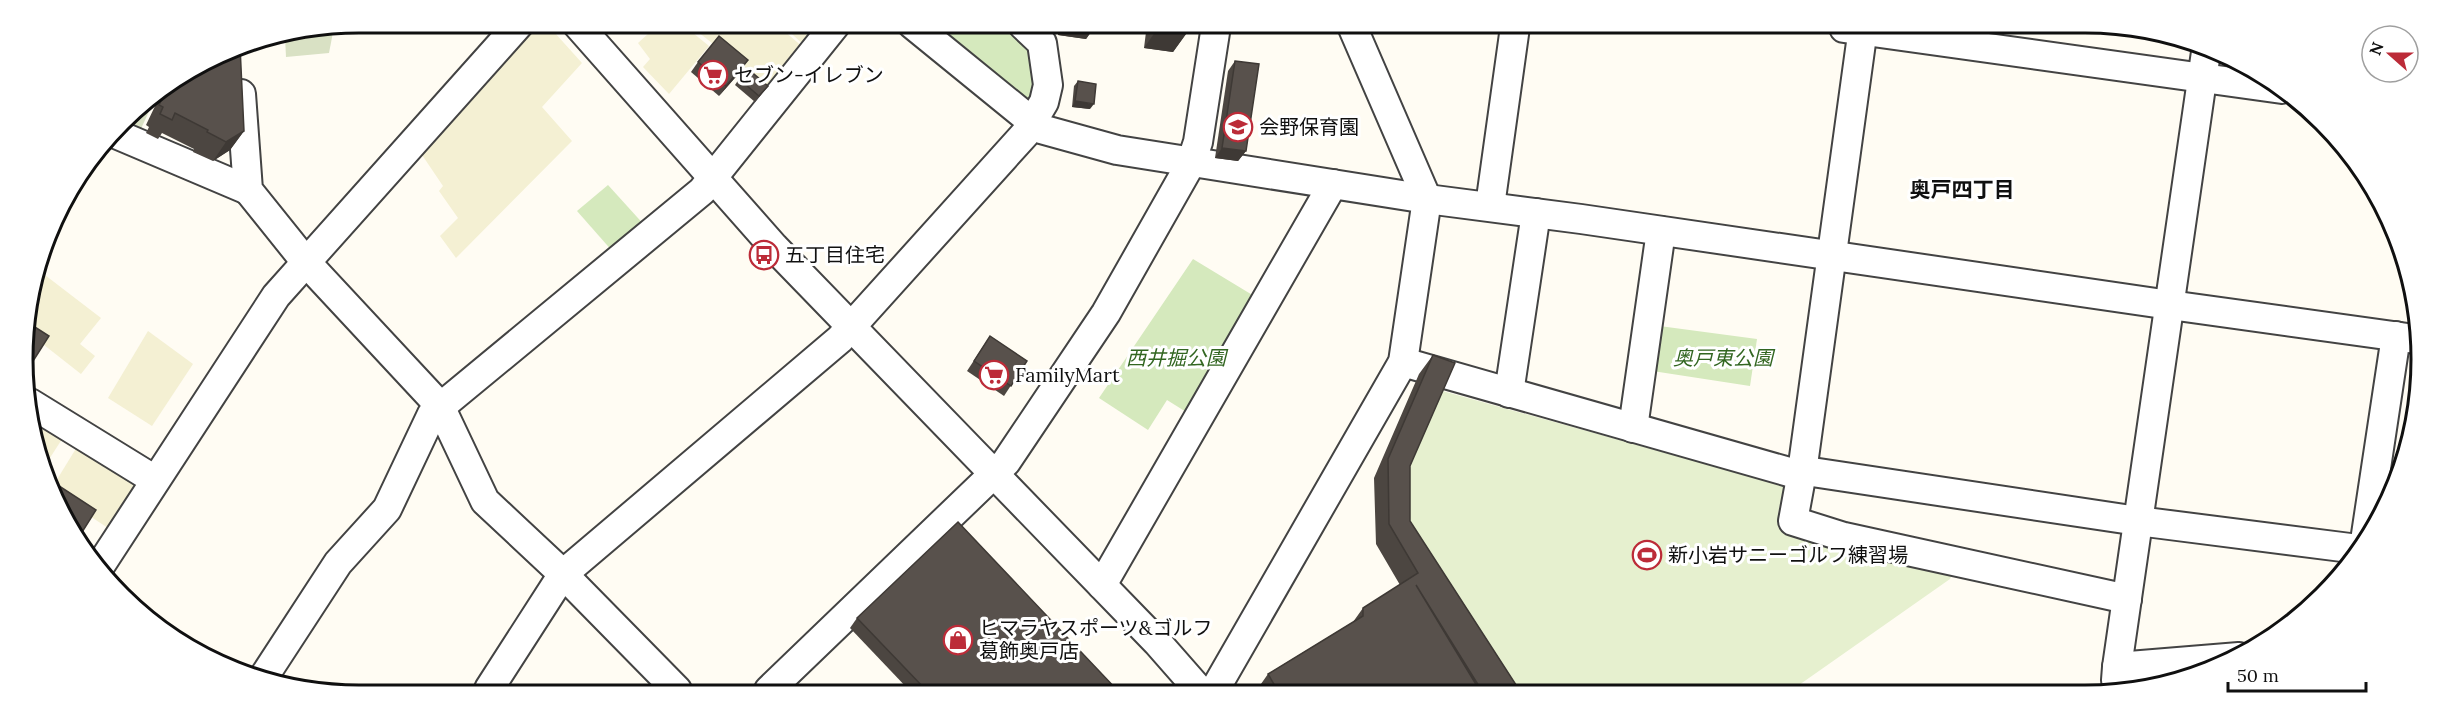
<svg xmlns="http://www.w3.org/2000/svg" width="2444" height="718" font-family="Lora,'Noto Sans JP',serif">
  <rect width="100%" height="100%" fill="#fffcf3"/>
  <g fill="#f4f0d3">
    <path d="M534,23H546L582,63L542,107L572,141L456,258L440,236L458,218L439,191L443,186L418,149Z"/>
    <path d="M659,24H682L709,46L669,94L643,67L650,59L638,43Z"/>
    <path d="M688,24H776L804,48L770,89Z"/>
    <path d="M781,24H824L805,46Z"/>
    <path d="M41,272L101,318L80,344L95,356L81,374L25,330Z"/>
    <path d="M148,331L193,364L152,426L108,398Z"/>
    <path d="M31,412L66,433L44,467L34,446Z"/>
    <path d="M80,442L140,479L108,528L58,495L53,486Z"/>
  </g>
  <g fill="#d5e9bd">
    <path d="M929,25H1010L1036,59L1035,99L1023,103Z"/>
    <path d="M608,185L647,228L614,253L577,211Z"/>
    <path d="M1193,259L1259,299L1191,415L1167,400L1148,430L1099,398Z"/>
    <path d="M1652,325L1757,339L1750,386L1646,370Z"/>
  </g>
  <g fill="#d9e1c4">
    <path d="M334,27L329,53L286,57L285,37Z"/>
    <path d="M151,97L152,105L139,133L122,125L137,106Z"/>
  </g>
  <path fill="#e6f0cf" d="M1439,390L1785,486L1778,513L1789,533L1955,569L1950,579L1789,692L1494,691L1397,540L1396,485Z"/>
  <g fill="none" stroke-linecap="round" stroke-linejoin="round">
    <g stroke="#434343" stroke-width="32">
      <g id="minor">
        <path d="M576,23L774,247L1157,642L1200,691"/>
        <path d="M912,24L1041,129L1117,150L1427,199L1581,219L2170,305L2415,339"/>
        <path d="M1844,28L2282,89"/>
        <path d="M1863,28L1802,472L1793,521L1844,537L2127,599"/>
        <path d="M241,94L248,190L305,261L440,406L485,501L563,574L677,690"/>
        <path d="M116,134L248,190"/>
        <path d="M1490,206L1515,27"/>
        <path d="M1403,362L1789,472H1812L2138,521L2358,549"/>
        <path d="M1509,393L1536,213"/>
        <path d="M30,403L155,480"/>
        <path d="M1633,428L1661,231"/>
        <path d="M2365,541L2396,336"/>
        <path d="M98,569L276,296L520,23"/>
        <path d="M1102,585L1333,184"/>
        <path d="M2117,667L2239,657"/>
        <path d="M263,678L338,563L387,509L432,414L702,191L836,24"/>
        <path d="M489,689L563,574L840,339L1025,134L1044,102L1048,85L1042,43L1023,25"/>
        <path d="M769,690L1006,462L1106,313L1191,163L1198,142L1216,26"/>
        <path d="M1214,691L1403,362L1427,199L1352,26"/>
        <path d="M2131,692L2116,680L2117,667L2206,52"/>
      </g>
    </g>
    <use href="#minor" stroke="#fff" stroke-width="28"/>
  </g>
  <g fill="#4c4641">
    <path d="M1059,25H1096L1086,39L1058,35Z"/>
    <path d="M1151,25H1192L1173,52L1144,48L1146,32Z"/>
    <path d="M231,48L244,131L230,150L213,161L193,152L194,149L162,133L158,139L146,133L149,127L146,125L156,104L155,95Z"/>
    <path d="M1235,61L1246,151L1238,161L1215,158L1228,71Z"/>
    <path d="M698,62L741,71L719,96L691,72Z"/>
    <path d="M739,79L768,86L755,102L735,85Z"/>
    <path d="M1078,81L1090,109L1072,107L1074,86Z"/>
    <path d="M990,336L1027,361L1004,396L967,371Z"/>
    <path d="M1433,355L1410,466V521L1520,691H1256L1268,674L1353,622L1363,608L1400,585L1376,544L1374,478L1419,374Z"/>
    <path d="M857,618L1118,691L909,690L850,628Z"/>
  </g>
  <g fill="#3e3935">
    <path d="M1065,25H1096L1086,39L1058,35Z"/>
    <path d="M1160,25L1192,26L1173,52L1144,48Z"/>
    <path d="M748,60L741,71L719,96L726,86Z"/>
    <path d="M1075,101L1094,104L1090,109L1072,107Z"/>
    <path d="M244,131L230,150L213,161L226,142Z"/>
    <path d="M1222,148L1246,151L1238,161L1215,158Z"/>
  </g>
  <g fill="#58514c" stroke="#3e3935" stroke-width="1.5">
    <path d="M719,36L748,60L726,86L698,62Z"/>
    <path d="M240,46L244,131L226,142L207,132L208,130L175,113L172,120L160,114L163,107L159,105L168,87L231,48Z"/>
    <path d="M1235,61L1259,64L1246,151L1222,148Z"/>
    <path d="M748,69L768,86L759,96L739,79Z"/>
    <path d="M1078,81L1096,84L1094,104L1075,101Z"/>
    <path d="M27,322L49,336L28,369L26,368L23,337Z"/>
    <path d="M990,336L1027,361L1011,386L974,361Z"/>
    <path d="M1433,355L1455,363L1410,466V521L1520,691H1482L1416,585L1480,691H1278L1268,674L1363,616V608L1418,573L1389,524L1388,459Z"/>
    <path d="M56,484L96,510L79,537L54,487Z"/>
    <path d="M958,522L1118,691L926,690L857,618Z"/>
  </g>
  <defs>
    <g id="supermarket-ring" transform="scale(1.5)"><circle r="9.5" fill="#fff" stroke="#bc2b38" stroke-width="1.5"/><path d="M-6-5.5h2.5l.6 2H6L4.5 2H-2.5L-4.4-4H-6ZM-1.5 3.2a1.3 1.3 0 1 0 .1 0ZM3 3.2a1.3 1.3 0 1 0 .1 0Z" fill="#bc2b38"/></g>
    <g id="school-ring" transform="scale(1.5)"><circle r="9.5" fill="#fff" stroke="#bc2b38" stroke-width="1.5"/><path d="M0-5L7-2L0 1L-7-2ZM-4 1L0 2.5L4 1V4Q0 6-4 4Z" fill="#bc2b38"/></g>
    <g id="bus-ring" transform="scale(1.5)"><circle r="9.5" fill="#fff" stroke="#bc2b38" stroke-width="1.5"/><path d="M-5-6H5V4H4V6H2V4H-2V6H-4V4H-5ZM-3.5-4V0h7V-4ZM-3.5 1.2v1.5H-2V1.2ZM2 1.2v1.5H3.5V1.2Z" fill="#bc2b38"/></g>
    <g id="stadium-ring" transform="scale(1.5)"><circle r="9.5" fill="#fff" stroke="#bc2b38" stroke-width="1.5"/><path d="M0-5a6.5 5 0 1 0 0 10a6.5 5 0 1 0 0-10ZM-3.5-1.8h7v3.6h-7Z" fill="#bc2b38"/></g>
    <g id="shop-ring" transform="scale(1.5)"><circle r="9.5" fill="#fff" stroke="#bc2b38" stroke-width="1.5"/><path d="M-5-2.5h2.3a2.7 3.5 0 0 1 5.4 0H5L5.5 6h-11ZM-1.5-2.5h3a1.5 2.3 0 0 0-3 0Z" fill="#bc2b38"/></g>
  </defs>
  <g fill-rule="evenodd">
    <use href="#supermarket-ring" x="713" y="75"/>
    <use href="#school-ring" x="1238" y="127"/>
    <use href="#bus-ring" x="764" y="255"/>
    <use href="#supermarket-ring" x="994" y="375"/>
    <use href="#stadium-ring" x="1647" y="555"/>
    <use href="#shop-ring" x="958" y="640"/>
  </g>
  <g text-anchor="middle" stroke-width="6" stroke-linejoin="round" paint-order="stroke">
    <g font-size="20" fill="#101010" stroke="#fff" text-anchor="start">
      <text x="734" y="82">セブン-イレブン</text>
      <text x="1259" y="134">会野保育園</text>
      <text x="785" y="262">五丁目住宅</text>
      <text x="1015" y="382">FamilyMart</text>
      <text x="1668" y="562">新小岩サニーゴルフ練習場</text>
      <text x="979" y="635">ヒマラヤスポーツ&amp;ゴルフ<tspan x="979" dy="23">葛飾奥戸店</tspan></text>
    </g>
    <g font-size="20" font-style="italic" fill="#326621" stroke="#fff">
      <text x="1176" y="365">西井掘公園</text>
      <text x="1723" y="365">奥戸東公園</text>
    </g>
    <g font-size="21" font-weight="bold" fill="#101010" stroke="#fff">
      <text x="1962" y="197">奥戸四丁目</text>
    </g>
  </g>
  <path d="M0 0H2444V718H0ZM359 33H2085A326 326 0 0 1 2411 359V359A326 326 0 0 1 2085 685H359A326 326 0 0 1 33 359V359A326 326 0 0 1 359 33Z" fill="#fff" fill-rule="evenodd"/>
  <path fill="none" stroke="#101010" stroke-width="3" d="M359 33H2085A326 326 0 0 1 2411 359V359A326 326 0 0 1 2085 685H359A326 326 0 0 1 33 359V359A326 326 0 0 1 359 33Z"/>
  <g transform="translate(2390 54) rotate(291)"><circle r="28" fill="#ffffff" stroke="#9f9f9f" stroke-width="1.5"/>
  <path d="M0-4.5L10 22L0 15L-10 22Z" fill="#bc2b38"/>
  <text y="-9" font-size="16" font-weight="bold" text-anchor="middle" fill="#101010">N</text>
  </g>
  <path d="M2228 682v9h138v-9" fill="none" stroke="#101010" stroke-width="3"/>
  <text x="2237" y="682" font-size="18" fill="#101010" stroke="#ffffff" stroke-width="4.5" paint-order="stroke">50 m</text>
</svg>
